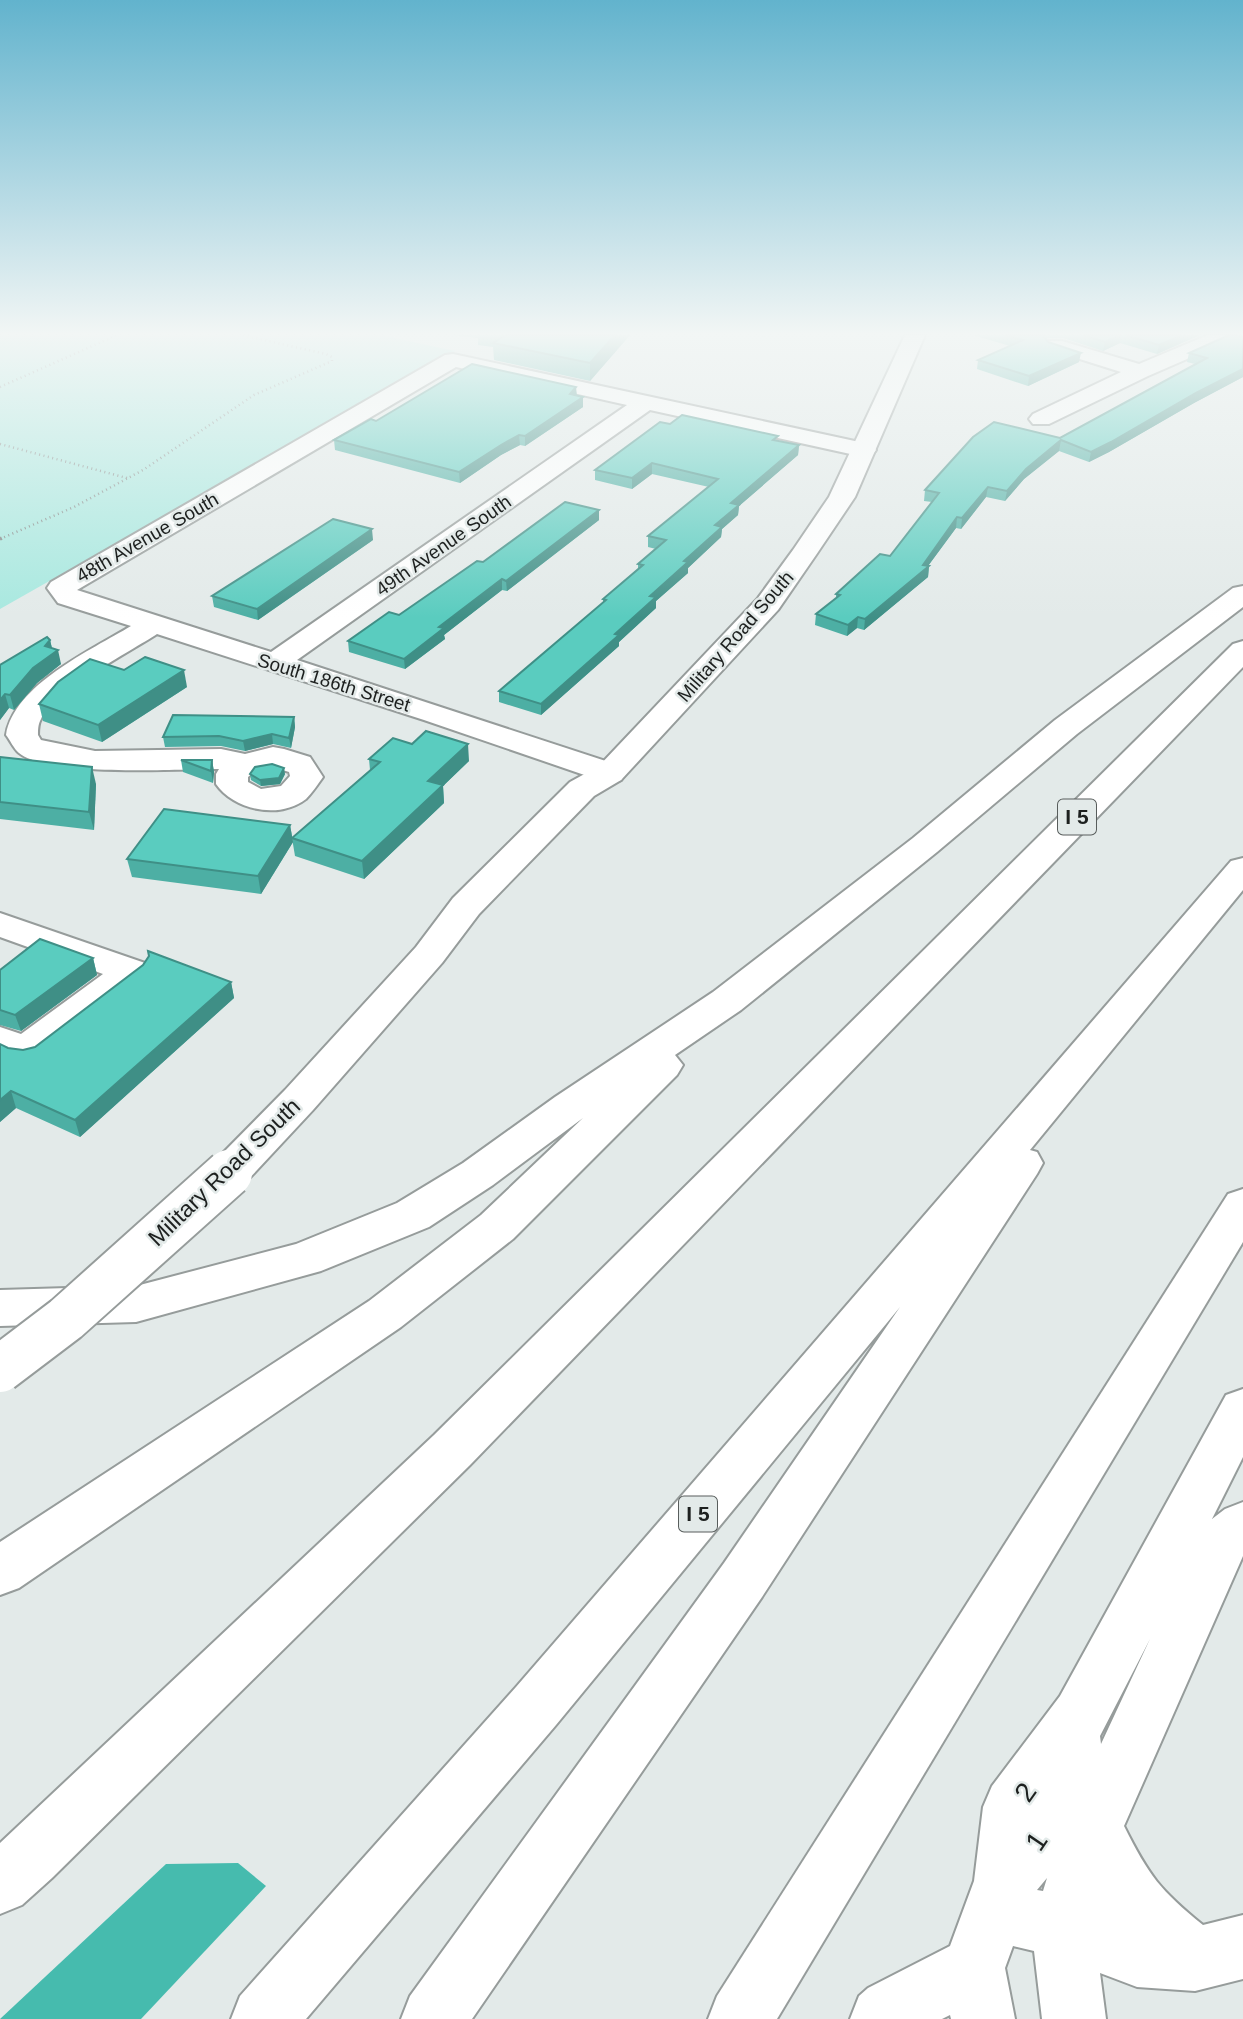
<svg xmlns="http://www.w3.org/2000/svg" width="1243" height="2019" font-family="Helvetica,sans-serif">
  <rect width="100%" height="100%" fill="#e3eae9"/>
  <path fill="#a7e8df" d="M0,335H381L455,351L0,609Z"/>
  <path fill="#46bbae" d="M238,1863L266,1886L141,2019H0L166,1864Z"/>
  <g fill="none" stroke-linecap="round" stroke-linejoin="round">
    <g stroke="#969c9b" stroke-width="4">
      <g id="minor">
        <path d="M1208,335H1236L1233,339L1148,376L1049,424H1033L1029,419L1033,414L1121,372L1048,349L1044,345L1048,341H1062L1139,364Z"/>
        <path d="M453,354L864,443L872,445L876,450L872,455L864,457L650,410L297,660L621,766L626,773L621,780L610,783L599,780L424,720L157,634C131,651 53,692 41,719C38,724 38,730 38,735L41,740L95,751L221,749L245,754L273,747L284,749L310,757L323,777C318,784 312,793 306,799C279,820 234,810 216,784V774L219,769C178,769 48,777 19,753C14,749 10,740 6,735C14,685 91,650 131,626L58,603L47,588L51,582L445,355ZM456,367L627,405L271,652L77,590ZM273,767L289,772L290,776L281,786L261,789L248,782V777L255,771Z"/>
        <path d="M0,913L145,963L151,971L145,979L38,1061C23,1066 14,1064 0,1056V1027L21,1034L103,974L0,937Z"/>
        <path d="M1243,1189V1242L777,2019H708L717,1996L1228,1194Z"/>
        <path d="M1243,1389V1457L1212,1519L1225,1509L1243,1502V1556L1124,1826C1149,1876 1160,1890 1203,1925L1243,1915V1979L1195,1991L1137,1987L1100,1973L1106,2019H1042L1034,1951L1013,1946L1005,1968L1015,2019H951L950,2015L942,2019H850L859,1996L868,1988L950,1946L974,1881L983,1807L992,1786L1060,1696L1226,1395ZM1150,1639L1101,1744L1100,1736ZM1047,1878L1043,1891L1037,1890Z"/>
      </g>
    </g>
    <g stroke="#969c9b" stroke-width="4">
      <path id="major" d="M905,335H925L855,497L816,555L778,610L621,780L594,796L479,914L442,963L313,1110L244,1184L229,1189L214,1184L208,1173L214,1162L285,1090L416,947L453,898L570,782L599,766L758,598L793,550L829,497Z"/>
    </g>
    <g stroke="#969c9b" stroke-width="4">
      <g id="highway">
        <path d="M1243,586V607L1077,734L937,852L741,1010L675,1055L683,1065L677,1075L513,1239L401,1327L19,1588L0,1595V1542L369,1301L481,1215L583,1118L493,1185L429,1227L321,1271L136,1322L0,1326V1290L136,1286L296,1244L397,1203L463,1163L555,1097L713,992L913,838L1055,720L1233,588Z"/>
        <path d="M1243,641V667L470,1465L52,1878L22,1905L0,1914V1843L434,1435L1233,644Z"/>
        <path d="M1243,858V890L1030,1150L1037,1152L1043,1163L1037,1174L762,1597L472,2019H401L410,1996L724,1563L900,1307L556,1725L306,2019H231L240,1996L516,1687L1231,861Z"/>
      </g>
    </g>
    <g stroke="#838887" stroke-width="2.5" stroke-dasharray="1 3.5" stroke-linecap="butt">
      <path d="M0,387L117,335"/>
      <path d="M0,444L127,478"/>
      <path d="M0,539L74,507L143,470L254,395L332,361V357L326,354L242,335"/>
    </g>
    <path stroke="#838887" stroke-width="3.5" stroke-dasharray="2 4.5" stroke-linecap="butt" d="M0,539L4,537"/>
    <use href="#minor" fill="#fff" fill-rule="evenodd"/>
    <use href="#major" fill="#fff" fill-rule="evenodd"/>
    <use href="#highway" fill="#fff" fill-rule="evenodd"/>
    <g stroke="#969c9b" stroke-width="50" stroke-linecap="butt">
      <path id="major-bridge" d="M0,1369L66,1319L229,1173"/>
    </g>
    <use href="#major-bridge" stroke="#fff" stroke-width="46"/>
  </g>
  <g fill="#4dafa4">
    <path d="M452,335H630L590,381L494,360L493,347L478,345V338Z"/>
    <path d="M973,335H1200L1157,354L1120,343L1103,351L1063,338H1048L1046,340L1048,342L1079,362L1028,386L977,369L978,360L1010,346Z"/>
    <path d="M1243,337V377L1194,403L1109,452L1089,462L1059,451L1024,479L1005,501L986,497L961,529L956,528L928,566H929L928,577L864,630L857,628L847,636L815,625L816,614L836,598V594L890,556L932,502L924,501L925,490L1060,438L1195,364L1187,362L1189,353Z"/>
    <path d="M577,396L583,397V407L525,446L520,445L501,455L460,483L335,450L334,440L376,421Z"/>
    <path d="M777,441L799,445L798,455L739,506L738,515L722,529L721,537L688,568V573L656,601V608L619,642V646L541,715L499,702V691L603,603V599L638,569V564L656,549L648,547V536L709,487L652,474L632,489L595,480V470Z"/>
    <path d="M599,510V520L507,591L502,590L444,635L445,639L405,669L349,652L348,641L399,615L483,562Z"/>
    <path d="M373,540L258,620L214,607L212,596Z"/>
    <path d="M50,640L52,648L61,664L37,683L14,710L9,708L0,720V665Z"/>
    <path d="M124,670L187,687L102,742L43,721L39,704Z"/>
    <path d="M294,717L295,727L291,748L273,744L245,751L221,746L165,747L163,737Z"/>
    <path d="M0,757L96,784L94,830L0,819Z"/>
    <path d="M369,759L469,761L443,786L444,803L364,879L295,856L292,838L370,770Z"/>
    <path d="M181,760H212L214,772L213,783L183,772Z"/>
    <path d="M250,774H285L280,784L261,786L251,780Z"/>
    <path d="M290,825L293,842L261,894L132,877L127,859Z"/>
    <path d="M93,958L97,975L21,1031L0,1025V970Z"/>
    <path d="M231,982L234,998L80,1137L16,1108L0,1122V1044L8,1048L23,1050L35,1047Z"/>
  </g>
  <g fill="#3f8f86">
    <path d="M615,335H630L590,381V363Z"/>
    <path d="M1119,335H1121L1120,343L1103,351L1105,342Z"/>
    <path d="M1182,335H1200L1157,354L1159,345Z"/>
    <path d="M1081,353L1079,362L1028,386L1029,376Z"/>
    <path d="M1243,369V377L1194,403L1109,452L1089,462L1091,452L1196,393Z"/>
    <path d="M576,387L577,396L570,394Z"/>
    <path d="M583,397V407L525,446V436Z"/>
    <path d="M519,435L520,445L501,455L460,483L459,472L501,445Z"/>
    <path d="M1061,440L1059,451L1024,479L1005,501L1007,491L1026,469Z"/>
    <path d="M799,445L798,455L739,506L738,515L722,529L721,537L688,568V573L656,601V608L619,642V646L541,715V704L615,634L650,596L684,561L715,525L731,503Z"/>
    <path d="M652,463V474L632,489V478Z"/>
    <path d="M988,487L986,497L961,529L962,518Z"/>
    <path d="M599,510V520L507,591L506,581Z"/>
    <path d="M957,517L956,528L925,570L929,566L928,577L864,630L865,619L923,565Z"/>
    <path d="M372,529L373,540L258,620L257,609Z"/>
    <path d="M502,579V590L444,635L445,639L405,669L404,659L439,627Z"/>
    <path d="M858,617L857,628L847,636L848,625Z"/>
    <path d="M50,640L53,653L58,650L61,664L37,683L14,710L10,695Z"/>
    <path d="M184,670L187,687L102,742L98,725Z"/>
    <path d="M5,694L9,708L0,720V700Z"/>
    <path d="M294,717L295,727L291,748L289,738Z"/>
    <path d="M272,734L273,744L245,751L243,741Z"/>
    <path d="M468,744L469,761L443,786L444,803L364,879L362,861L428,781Z"/>
    <path d="M212,760L214,772L213,783L211,771Z"/>
    <path d="M92,767L96,784L94,830L89,812Z"/>
    <path d="M284,768L285,774L280,784L261,786L260,780Z"/>
    <path d="M290,825L293,842L261,894L258,876Z"/>
    <path d="M93,958L97,975L21,1031L15,1015Z"/>
    <path d="M231,982L234,998L80,1137L75,1120Z"/>
    <path d="M11,1091L16,1108L0,1122V1100Z"/>
  </g>
  <g fill="#5accbf" stroke="#3f8f86" stroke-width="2">
    <path d="M506,335H615L590,363L493,343Z"/>
    <path d="M1005,335H1044L1043,336L1048,342L1081,353L1029,376L978,360L1023,340Z"/>
    <path d="M1083,335H1119L1105,342Z"/>
    <path d="M1125,335H1182L1159,345Z"/>
    <path d="M1229,335H1235L1243,337V369L1196,393L1111,442L1091,452L1061,440L1026,469L1007,491L988,487L962,518L957,517L923,565L929,566L865,619L858,617L848,625L816,614L840,595L836,594L880,554L890,556L939,493L925,490L973,437L994,422L1060,438L1207,358L1189,353Z"/>
    <path d="M472,364L576,387L570,394L583,397L525,436L519,435L501,445L459,472L334,440L371,419L376,421Z"/>
    <path d="M682,415L778,436L773,440L799,445L731,503L739,505L715,525L722,527L684,561L688,562L650,596L656,597L615,634L619,635L541,704L499,691L606,600L603,599L643,565L638,564L666,540L648,536L718,479L652,463L632,478L595,470L660,422L670,424Z"/>
    <path d="M565,502L599,510L506,581L502,579L439,627L444,628L404,659L348,641L389,612L399,615L477,561L483,562Z"/>
    <path d="M333,519L372,529L257,609L212,596Z"/>
    <path d="M47,637L50,640L45,646L58,650L33,668L10,695L5,694L0,700V665Z"/>
    <path d="M145,657L184,670L98,725L39,704L58,682L90,659L124,670Z"/>
    <path d="M173,715L294,717L289,738L272,734L243,741L219,736L163,737Z"/>
    <path d="M426,731L468,744L428,781L443,785L362,861L292,838L380,762L369,759L393,738L412,744Z"/>
    <path d="M0,757L92,767L89,812L0,802Z"/>
    <path d="M181,760H212L211,771Z"/>
    <path d="M272,764L284,768L279,778L260,780L250,774L255,767Z"/>
    <path d="M164,809L290,825L258,876L127,859Z"/>
    <path d="M40,939L93,958L15,1015L0,1010V970Z"/>
    <path d="M148,951L231,982L75,1120L11,1091L0,1100V1044L8,1048L23,1050L35,1047L143,965L149,956Z"/>
  </g>
  <linearGradient id="sky" x2="0" y2="1"><stop stop-color="#62b3cd"/><stop offset="0.54" stop-color="#f2f6f5"/><stop offset="1" stop-color="#f2f6f5" stop-opacity="0"/></linearGradient>
  <rect width="1243" height="618" fill="url(#sky)"/>
  <g text-anchor="middle" stroke-width="5" stroke-linejoin="round" paint-order="stroke">
    <g font-size="19" fill="#1d201f" stroke="#e3eae9">
      <text transform="translate(147 537) rotate(-30)" y="7">48th Avenue South</text>
      <text transform="translate(443 545) rotate(-35)" y="7">49th Avenue South</text>
      <text transform="translate(735 636) rotate(-49)" y="7">Military Road South</text>
      <text transform="translate(334 682) rotate(17)" y="7">South 186th Street</text>
    </g>
    <g fill="#e3eae9" stroke="#585d5c" stroke-width="2">
      <rect x="1058" y="799.5" width="38" height="35" rx="5"/>
      <rect x="679" y="1496.5" width="38" height="35" rx="5"/>
    </g>
    <g font-size="21" font-weight="bold" fill="#1d201f">
      <text x="1077" y="824">I 5</text>
      <text x="698" y="1521">I 5</text>
    </g>
    <g font-size="23" fill="#1d201f" stroke="#e3eae9">
      <text transform="translate(224 1172) rotate(-44)" y="8">Military Road South</text>
    </g>
    <g font-size="28" fill="#1d201f" stroke="#e3eae9">
      <text transform="translate(1025 1792) rotate(-55)" y="10">2</text>
      <text transform="translate(1036 1841) rotate(-56)" y="10">1</text>
    </g>
  </g>
</svg>
